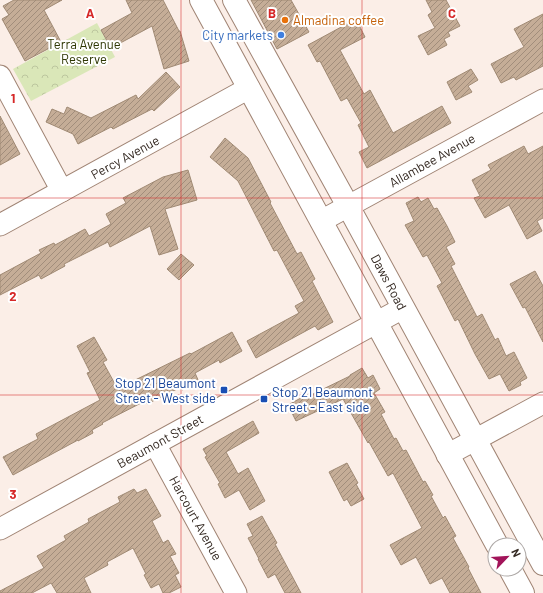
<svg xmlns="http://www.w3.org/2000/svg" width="543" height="593" font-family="Barlow,sans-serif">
  <defs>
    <pattern id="park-crowns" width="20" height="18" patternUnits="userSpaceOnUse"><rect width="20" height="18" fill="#dae7b8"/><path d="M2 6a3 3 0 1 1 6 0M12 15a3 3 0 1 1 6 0" fill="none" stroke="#bcc69e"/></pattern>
    <pattern id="building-hatch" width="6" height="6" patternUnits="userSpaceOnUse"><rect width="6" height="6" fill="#c5ad97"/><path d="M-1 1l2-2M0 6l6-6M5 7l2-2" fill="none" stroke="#a18d7b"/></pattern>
  </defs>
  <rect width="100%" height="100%" fill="#fbeee7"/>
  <path fill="url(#park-crowns)" d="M97,23L115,57L31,101L13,69Z"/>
  <g fill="url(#building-hatch)" stroke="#a08a74">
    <path d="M14,0H62L44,10L61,42L25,61L2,19L9,15L3,6Z"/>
    <path d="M126,0H163L179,31H180L189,61L164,69L152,26L111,48L101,30L132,13Z"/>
    <path d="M251,0H291L309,32L277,49Z"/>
    <path d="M426,0H446L460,26L448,32L450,36L444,39L447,45L428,55L418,36L435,28L428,15L432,12Z"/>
    <path d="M543,14V66L516,80L514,77L501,83L491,64L524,47L514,29Z"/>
    <path d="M356,19L365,37L340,50L364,94L370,90L393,133L442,106L451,123L367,168L359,152L369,147L358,125L361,123L347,98L341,101L320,61L317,62L308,45Z"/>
    <path d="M471,69L478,80L468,86L472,92L456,100L447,82Z"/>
    <path d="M166,72L180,87L154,111L152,109L113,129L111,127L78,144L73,134L46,122L52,109L64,114L67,107L91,118L136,95L138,99Z"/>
    <path d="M0,116L20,154L0,165Z"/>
    <path d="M225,138L248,158L271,202L270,203L297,254L301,252L315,279L312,281L333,322L318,330L315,326L256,358L247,341L299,313L295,306L304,301L277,250L274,251L238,181L210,157Z"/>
    <path d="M524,146L528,154L543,146V218L537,221L542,231L527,239L509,205L485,218L474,198L480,196L472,180L491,170L488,165Z"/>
    <path d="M188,170L197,200L165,209L178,249L159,255L150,226L110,247L108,242L64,264L65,266L41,279L39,275L0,295V275L41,253L39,250L54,243L55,245L85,229L89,236L111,224L106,214L126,203L123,198L163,177Z"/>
    <path d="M418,197L421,202L428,198L434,209L437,208L447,226L455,242L446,247L455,264L451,266L477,317L482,314L495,340L498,338L506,356L514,352L527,378L520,382L521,385L509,391L500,374L489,379L475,354L458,319L455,321L437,286L442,283L427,255L423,257L405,225L414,221L406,203Z"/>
    <path d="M181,254L194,265L179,280L167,269Z"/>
    <path d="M535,271L543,286V342L525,307L523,308L510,284Z"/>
    <path d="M232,332L242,351L220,363L219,360L195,373L199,382L182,390L181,387L147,404L145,401L102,423L103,424L92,430L93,433L78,441V440L13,475L3,457L38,439L36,434L100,400L87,373L90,372L77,346L94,337L107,360L103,362L115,384L118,382L121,387L190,353L191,354Z"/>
    <path d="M362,368L368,378L373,375L380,389L374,393L385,412L381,414L394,439L396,438L403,451L406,450L423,482L425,481L433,495L431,496L443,518L445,516L456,536L453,538L469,567L468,568L481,593H450L442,578L430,584L416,557L401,565L390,545L422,528L393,473L388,476L369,442L368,443L343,399L296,421L288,405L312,392L313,394L350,376V375Z"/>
    <path d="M253,421L259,433L226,452L238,474L248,468L265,501L250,510L239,490L225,498L218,484L220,483L205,457L207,456L203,449Z"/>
    <path d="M347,463L358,483L356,484L364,499L351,506L347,499L344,501L329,472Z"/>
    <path d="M134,489L137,493L146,489L161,516L152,521L163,543L168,540L176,554L170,556L179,573L175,575L181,587L169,593H163L159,584L151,588L144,575L146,574L133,548L107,562L108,565L84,578L91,593H57L51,583L32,593H0V591L44,568L37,556L66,540L64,536L89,522L88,519L120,502L118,497Z"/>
    <path d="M262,516L277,543L275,544L301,593H285L275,574L268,578L258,559H259L248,538L253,536L247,524Z"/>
  </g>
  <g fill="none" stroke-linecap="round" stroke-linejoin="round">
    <g stroke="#a08474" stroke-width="23">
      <g id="minor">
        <path d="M0,76L62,191"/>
        <path d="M321,221L543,100"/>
        <path d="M0,225L249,88"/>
        <path d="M155,444L236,593"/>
        <path d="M447,455L543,403"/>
        <path d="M0,529L403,308"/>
      </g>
    </g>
    <g stroke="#a08474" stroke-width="24">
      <g id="major">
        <path d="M201,0C300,182 398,364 497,545"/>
        <path d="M234,0L348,206L543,564"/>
        <path d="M510,569L523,593"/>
      </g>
    </g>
    <use href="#minor" stroke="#fff" stroke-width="21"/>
    <use href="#major" stroke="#fff" stroke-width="22"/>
  </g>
  <path fill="none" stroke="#d62828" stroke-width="1" stroke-opacity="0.55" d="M181,0V593M362,0V593M0,198H543M0,395H543"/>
  <circle fill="#e8710a" stroke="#fff" stroke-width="1.5" cx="285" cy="20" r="4"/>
  <circle fill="#3f7fe0" stroke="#fff" stroke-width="1.5" cx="281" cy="35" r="4"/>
  <g fill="#1a4fb4" stroke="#fff" stroke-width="1.5">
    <rect x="220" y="386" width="8" height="8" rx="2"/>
    <rect x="260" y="395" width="8" height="8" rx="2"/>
  </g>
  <g text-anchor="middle" stroke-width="4" stroke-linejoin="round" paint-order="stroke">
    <g font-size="13" fill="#c56008" stroke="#fff" text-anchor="start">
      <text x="293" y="25">Almadina coffee</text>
    </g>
    <g font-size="13" fill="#366cbe" stroke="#fff" text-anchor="end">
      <text x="273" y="40">City markets</text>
    </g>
    <g font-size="13" fill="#2e3703" stroke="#fff">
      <text x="84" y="49">Terra Avenue<tspan x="84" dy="15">Reserve</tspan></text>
    </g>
    <g font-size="13" fill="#342922" stroke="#fff">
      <text transform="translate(125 157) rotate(-29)" y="5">Percy Avenue</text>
      <text transform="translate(432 160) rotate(-29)" y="5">Allambee Avenue</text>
      <text transform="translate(389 282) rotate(62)" y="5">Daws Road</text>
      <text transform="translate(160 441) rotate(-29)" y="5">Beaumont Street</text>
      <text transform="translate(196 518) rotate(61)" y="5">Harcourt Avenue</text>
    </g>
    <g font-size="13" fill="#164399" stroke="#fff" text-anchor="end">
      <text x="216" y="388">Stop 21 Beaumont<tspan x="216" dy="15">Street - West side</tspan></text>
      <text x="272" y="397" text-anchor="start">Stop 21 Beaumont<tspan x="272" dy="15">Street - East side</tspan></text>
    </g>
  </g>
  <g font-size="13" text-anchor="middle" font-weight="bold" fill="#d62828" stroke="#fff" stroke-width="4" stroke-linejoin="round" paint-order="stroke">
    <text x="90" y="18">A</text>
    <text x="272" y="18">B</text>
    <text x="452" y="18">C</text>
    <text x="13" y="103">1</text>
    <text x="13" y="301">2</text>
    <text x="13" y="499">3</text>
  </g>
  <g transform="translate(507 557) rotate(65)"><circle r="19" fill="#ffffff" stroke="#aea9a7"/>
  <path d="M0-3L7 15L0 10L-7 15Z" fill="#a2145a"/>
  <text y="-6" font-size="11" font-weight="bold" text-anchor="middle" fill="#342922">N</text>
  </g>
</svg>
